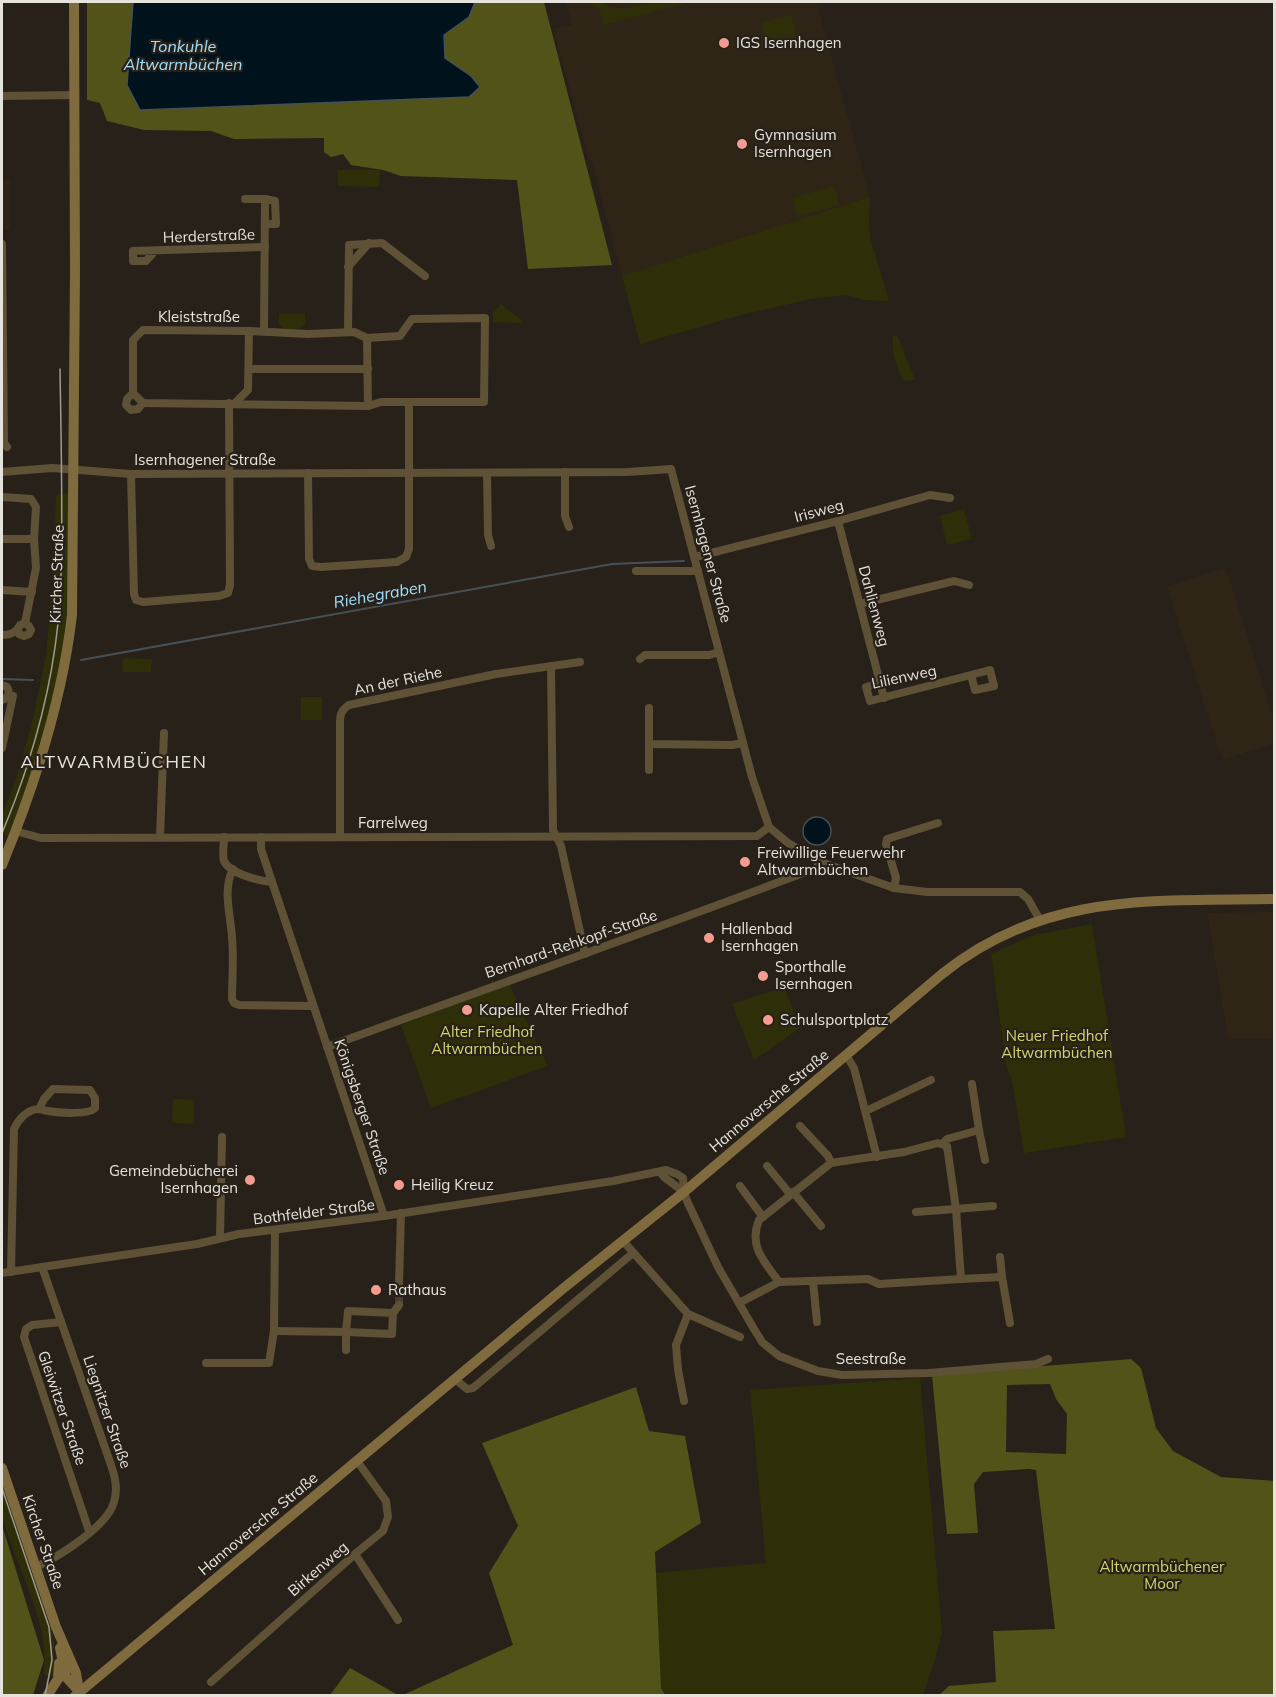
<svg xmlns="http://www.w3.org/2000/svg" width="1276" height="1697" font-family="Mulish,sans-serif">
  <rect width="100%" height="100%" fill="#272119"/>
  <g fill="#2f2517">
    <path d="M566,2H816L870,197L622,276L592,162L588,155L553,29L572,25Z"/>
    <path d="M2,180H10V230L2,231Z"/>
    <path d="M1226,568L1274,721V743L1222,760L1167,586Z"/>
    <path d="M1274,912V1039H1228L1207,913Z"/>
  </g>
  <g fill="#2e2f08">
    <path d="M589,2H599L611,7L624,9L656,2H692L603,25L600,10Z"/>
    <path d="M791,15L798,41L768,49L761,23Z"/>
    <path d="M338,170H380L379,187L338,186Z"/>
    <path d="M834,186L839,205L797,216L792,198Z"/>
    <path d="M870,197L869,225L871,241L889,301L865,300L845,295L811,299L745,314L640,344L622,276Z"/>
    <path d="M501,304L522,321V323L493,322V313Z"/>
    <path d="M279,314H305V325L297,330H285L279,324Z"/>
    <path d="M893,335L898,337L915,380L904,381C896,367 891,351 893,335Z"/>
    <path d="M64,493H68V610L60,674L38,758L8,836L2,833V815L16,779L31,727L46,657L54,564L56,495Z"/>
    <path d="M964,509L972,539L947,545L940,516Z"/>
    <path d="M123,658L152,659L151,672H122Z"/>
    <rect x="301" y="697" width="21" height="23"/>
    <path d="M1092,924L1126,1137L1024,1153L1013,1085L1006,1065L991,954L1034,935Z"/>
    <path d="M509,984L548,1066L431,1108L401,1025Z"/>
    <path d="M784,987L795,1015L803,1026L754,1060L732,1004Z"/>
    <path d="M173,1099L194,1100V1124L172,1123Z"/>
    <path d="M920,1378L942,1632L935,1660L923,1695H658L643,1574L766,1563L750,1390Z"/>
    <path d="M2,1482L51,1627L54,1643L53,1676L44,1675C51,1621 15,1567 2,1515C0,1505 2,1493 2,1482Z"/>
  </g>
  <g fill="#525318" fill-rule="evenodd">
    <path d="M87,2H133L127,84L140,110L468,97L471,76L445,58L444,35L469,17L475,2H544L612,265L528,269L517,180L401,176L383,170L351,165L343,154L331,157L324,152V138L234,139L211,131L144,130L107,121L100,103L87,100Z"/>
    <path d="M1131,1359L1141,1368L1156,1428L1173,1451L1221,1477L1274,1481V1695H939L949,1686L996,1682L993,1631L1055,1629L1036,1470L1029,1469L983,1472L974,1484L978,1533L947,1534L932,1375ZM1050,1384L1056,1399L1067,1414L1066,1454L1006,1452L1007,1385Z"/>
    <path d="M636,1387L649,1431L685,1436L701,1523L655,1552L661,1688L665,1695H403L513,1645L489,1573L518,1526L482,1443Z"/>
    <path d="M2,1525L44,1660L33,1695H2Z"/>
    <path d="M350,1668L398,1695H330Z"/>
  </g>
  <g fill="#00121c" stroke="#455056" stroke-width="1.5">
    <path d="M133,2H475L469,17L444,35L445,58L471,76L480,87L469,97L140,110L127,85Z"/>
    <circle cx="817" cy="831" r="14"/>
  </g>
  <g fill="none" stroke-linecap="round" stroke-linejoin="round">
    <g stroke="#455056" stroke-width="2">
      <path d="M81,660L612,564L684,561"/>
      <path d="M2,679L33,680"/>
    </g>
    <path stroke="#443e36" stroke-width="8" stroke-dasharray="8 4" stroke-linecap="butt" d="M399,1305V1284"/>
    <g stroke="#5e5136" stroke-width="8">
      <path d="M2,96L75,95"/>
      <path d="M245,199H265L264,331"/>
      <path d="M265,224H276L275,201L265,199"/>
      <path d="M2,244L4,443L7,447"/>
      <path d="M155,251L146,261H133V251L265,247"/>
      <path d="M348,267L369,243"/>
      <path d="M348,332L349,245L382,243L425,276"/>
      <path d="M367,338L368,406"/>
      <path d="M249,369H368"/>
      <path d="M133,393L127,399L126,405L131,410L138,409L143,403"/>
      <path d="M235,403L248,390L249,331L308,334L354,332L367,338L400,336L412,319L485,318L484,402H381L368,406L143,403L133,393V340L143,330L249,331"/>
      <path d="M2,472L52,468L131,474L627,472L671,469L752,777L769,827L788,843L821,862L894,888L927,892H1020L1028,899L1040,920"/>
      <path d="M565,472V516L569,527"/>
      <path d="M308,473L309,559L312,566L321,567L397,562L406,557L409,549V402"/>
      <path d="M487,473L488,535L491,546"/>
      <path d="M131,474L134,594L136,600L143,602L219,596L228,593L230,585L229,403"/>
      <path d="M2,497L31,499L36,507L34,539"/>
      <path d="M838,521L884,698"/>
      <path d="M2,539H34L36,568L25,623"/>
      <path d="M695,557L838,521L930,495L950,498"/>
      <path d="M636,571H698"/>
      <path d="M2,590L32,592"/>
      <path d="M860,604L954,581L969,585"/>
      <path d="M2,635C10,635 16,633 20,625L25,623L29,626L31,630L29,634L24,636L19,634L18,629"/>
      <path d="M640,659L645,655H709L719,652"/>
      <path d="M551,666L553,830L561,846L585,954"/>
      <path d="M880,683L866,687L870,701L990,670L994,686L975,690L971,675"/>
      <path d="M2,685L7,687C10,692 9,695 5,699L2,700"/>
      <path d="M649,708V744L732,745L743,743"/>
      <path d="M649,744V770"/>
      <path d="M2,748L13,696L9,695"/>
      <path d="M15,831L41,838L757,836L769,827"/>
      <path d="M160,837L164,733"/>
      <path d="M224,837C224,844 222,855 224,861C230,874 260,881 272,882"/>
      <path d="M261,837V849L384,1216"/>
      <path d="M340,837V722C340,713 342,710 349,705L496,674L580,662"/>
      <path d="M233,869C222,890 231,916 232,938C234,958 232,979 232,999L234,1003L239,1005L313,1006"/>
      <path d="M894,888L896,878L886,844L887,839L938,823"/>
      <path d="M327,1047C490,987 654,930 816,868L821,862"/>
      <path d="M846,1055L854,1068L877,1157"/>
      <path d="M972,1084L979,1130"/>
      <path d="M866,1111L931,1080"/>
      <path d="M800,1126L828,1156L831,1163"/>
      <path d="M943,1143L947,1139L979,1130L985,1160"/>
      <path d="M767,1166L790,1194"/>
      <path d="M660,1172L664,1177L684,1192"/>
      <path d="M740,1186L763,1217"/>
      <path d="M793,1192L821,1226"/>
      <path d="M916,1212L993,1206"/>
      <path d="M220,1238L222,1137"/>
      <path d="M623,1241L688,1314L740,1337"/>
      <path d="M11,1272L14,1129C18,1120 27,1109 39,1109C42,1109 45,1111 48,1111C59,1113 89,1115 95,1108V1098L90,1090L53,1089L44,1099L39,1109"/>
      <path d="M2,1273L197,1244L239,1234L384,1216L613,1181L666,1170L677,1174L683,1178L684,1192L687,1201L718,1267L754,1329L762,1342L779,1356L818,1371L842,1375L929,1373L1036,1364L1048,1359"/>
      <path d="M1002,1277L1010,1323"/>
      <path d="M961,1279L1002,1277L1000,1257"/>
      <path d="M813,1281L817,1322"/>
      <path d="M399,1284L401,1213"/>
      <path d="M739,1303L779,1282L868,1279L879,1284L961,1279L956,1209L947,1146L938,1143L904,1152L831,1163L759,1220C748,1247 765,1262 779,1282"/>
      <path d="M348,1311L393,1313L392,1334L346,1332Z"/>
      <path d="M393,1313L399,1305"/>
      <path d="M61,1322L32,1325L26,1329L24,1337L89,1531"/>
      <path d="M274,1331L346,1332V1350"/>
      <path d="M206,1363H269L274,1331L275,1231"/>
      <path d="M455,1379L467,1389L473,1388L633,1253"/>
      <path d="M684,1401L678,1370L676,1345L688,1314"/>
      <path d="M355,1554L398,1620"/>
      <path d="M36,1567C58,1557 108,1526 114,1502C118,1489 115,1477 111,1465L42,1267"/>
      <path d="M211,1682L355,1554L383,1531L388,1517L386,1501L357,1461"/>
    </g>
    <g stroke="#7f6b3e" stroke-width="10">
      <path d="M2,865C35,785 62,702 72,615L75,272L74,2"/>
      <path d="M2,1468L56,1627L76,1673L79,1691"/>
      <path d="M60,1648L66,1677L79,1691"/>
      <path d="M47,1696L58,1679L59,1663"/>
      <path d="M75,1696L565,1287L684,1192L942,974C1044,892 1152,901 1274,899"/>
    </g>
    <g stroke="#9f9a94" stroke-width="1.5">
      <path d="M2,833C36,752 59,664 61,576C63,507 61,438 60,369"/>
      <path d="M2,1488L49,1627L52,1660L45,1696"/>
    </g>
  </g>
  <g fill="#f59c90" stroke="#272119" stroke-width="2">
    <circle cx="724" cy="43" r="6"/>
    <circle cx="742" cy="144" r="6"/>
    <circle cx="745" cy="862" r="6"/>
    <circle cx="709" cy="938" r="6"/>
    <circle cx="763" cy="976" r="6"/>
    <circle cx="467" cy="1010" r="6"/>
    <circle cx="768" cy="1020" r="6"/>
    <circle cx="250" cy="1180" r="6"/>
    <circle cx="399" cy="1185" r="6"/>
    <circle cx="376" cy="1290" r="6"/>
  </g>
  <g text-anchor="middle" stroke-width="4.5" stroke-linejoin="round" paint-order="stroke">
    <g font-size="15" fill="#e6e2dc" stroke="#272119" text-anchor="start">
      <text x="736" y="48">IGS Isernhagen</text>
      <text x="754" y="140">Gymnasium<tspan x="754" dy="17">Isernhagen</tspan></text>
      <text x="757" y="858">Freiwillige Feuerwehr<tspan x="757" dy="17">Altwarmbüchen</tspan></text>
      <text x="721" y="934">Hallenbad<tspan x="721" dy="17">Isernhagen</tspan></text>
      <text x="775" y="972">Sporthalle<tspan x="775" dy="17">Isernhagen</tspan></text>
      <text x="479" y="1015">Kapelle Alter Friedhof</text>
      <text x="780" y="1025">Schulsportplatz</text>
      <text x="238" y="1176" text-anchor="end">Gemeindebücherei<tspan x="238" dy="17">Isernhagen</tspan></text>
      <text x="411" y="1190">Heilig Kreuz</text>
      <text x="388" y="1295">Rathaus</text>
    </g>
    <g font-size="15" fill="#e6e2dc" stroke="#272119">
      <text transform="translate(209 236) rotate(-2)" y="5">Herderstraße</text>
      <text x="199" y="322">Kleiststraße</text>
      <text x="205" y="465">Isernhagener Straße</text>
      <text transform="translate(819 511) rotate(-15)" y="5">Irisweg</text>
      <text transform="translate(708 554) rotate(75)" y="5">Isernhagener Straße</text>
      <text transform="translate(57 574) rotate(-88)" y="5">Kircher Straße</text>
      <text transform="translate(874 606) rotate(75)" y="5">Dahlienweg</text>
      <text transform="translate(904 677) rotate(-12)" y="5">Lilienweg</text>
      <text transform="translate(398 681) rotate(-12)" y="5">An der Riehe</text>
      <text x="393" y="828">Farrelweg</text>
      <text transform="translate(571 944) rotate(-19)" y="5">Bernhard-Rehkopf-Straße</text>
      <text transform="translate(769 1101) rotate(-40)" y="5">Hannoversche Straße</text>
      <text transform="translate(362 1107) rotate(71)" y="5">Königsberger Straße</text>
      <text transform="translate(314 1212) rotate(-7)" y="5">Bothfelder Straße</text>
      <text x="871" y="1364">Seestraße</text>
      <text transform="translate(62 1408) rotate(71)" y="5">Gleiwitzer Straße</text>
      <text transform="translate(107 1412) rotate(71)" y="5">Liegnitzer Straße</text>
      <text transform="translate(258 1524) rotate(-40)" y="5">Hannoversche Straße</text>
      <text transform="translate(43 1542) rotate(71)" y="5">Kircher Straße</text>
      <text transform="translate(318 1569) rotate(-41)" y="5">Birkenweg</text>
    </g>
    <g font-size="15" fill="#d3d66d" stroke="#272119">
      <text x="487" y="1037">Alter Friedhof<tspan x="487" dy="17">Altwarmbüchen</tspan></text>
      <text x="1057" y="1041">Neuer Friedhof<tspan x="1057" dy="17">Altwarmbüchen</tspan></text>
      <text x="1162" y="1572">Altwarmbüchener<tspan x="1162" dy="17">Moor</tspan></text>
    </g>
    <g font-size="16" font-style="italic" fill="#9ee0fd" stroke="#272119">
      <text x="183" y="52">Tonkuhle<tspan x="183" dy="18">Altwarmbüchen</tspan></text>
      <text transform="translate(380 594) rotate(-10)" y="6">Riehegraben</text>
    </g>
    <g font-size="18" letter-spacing="1.5" fill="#e6e2dc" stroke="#272119">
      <text x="114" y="768">ALTWARMBÜCHEN</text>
    </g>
  </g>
  <rect width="1276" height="1697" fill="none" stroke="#e6e2dc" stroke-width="6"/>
</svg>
